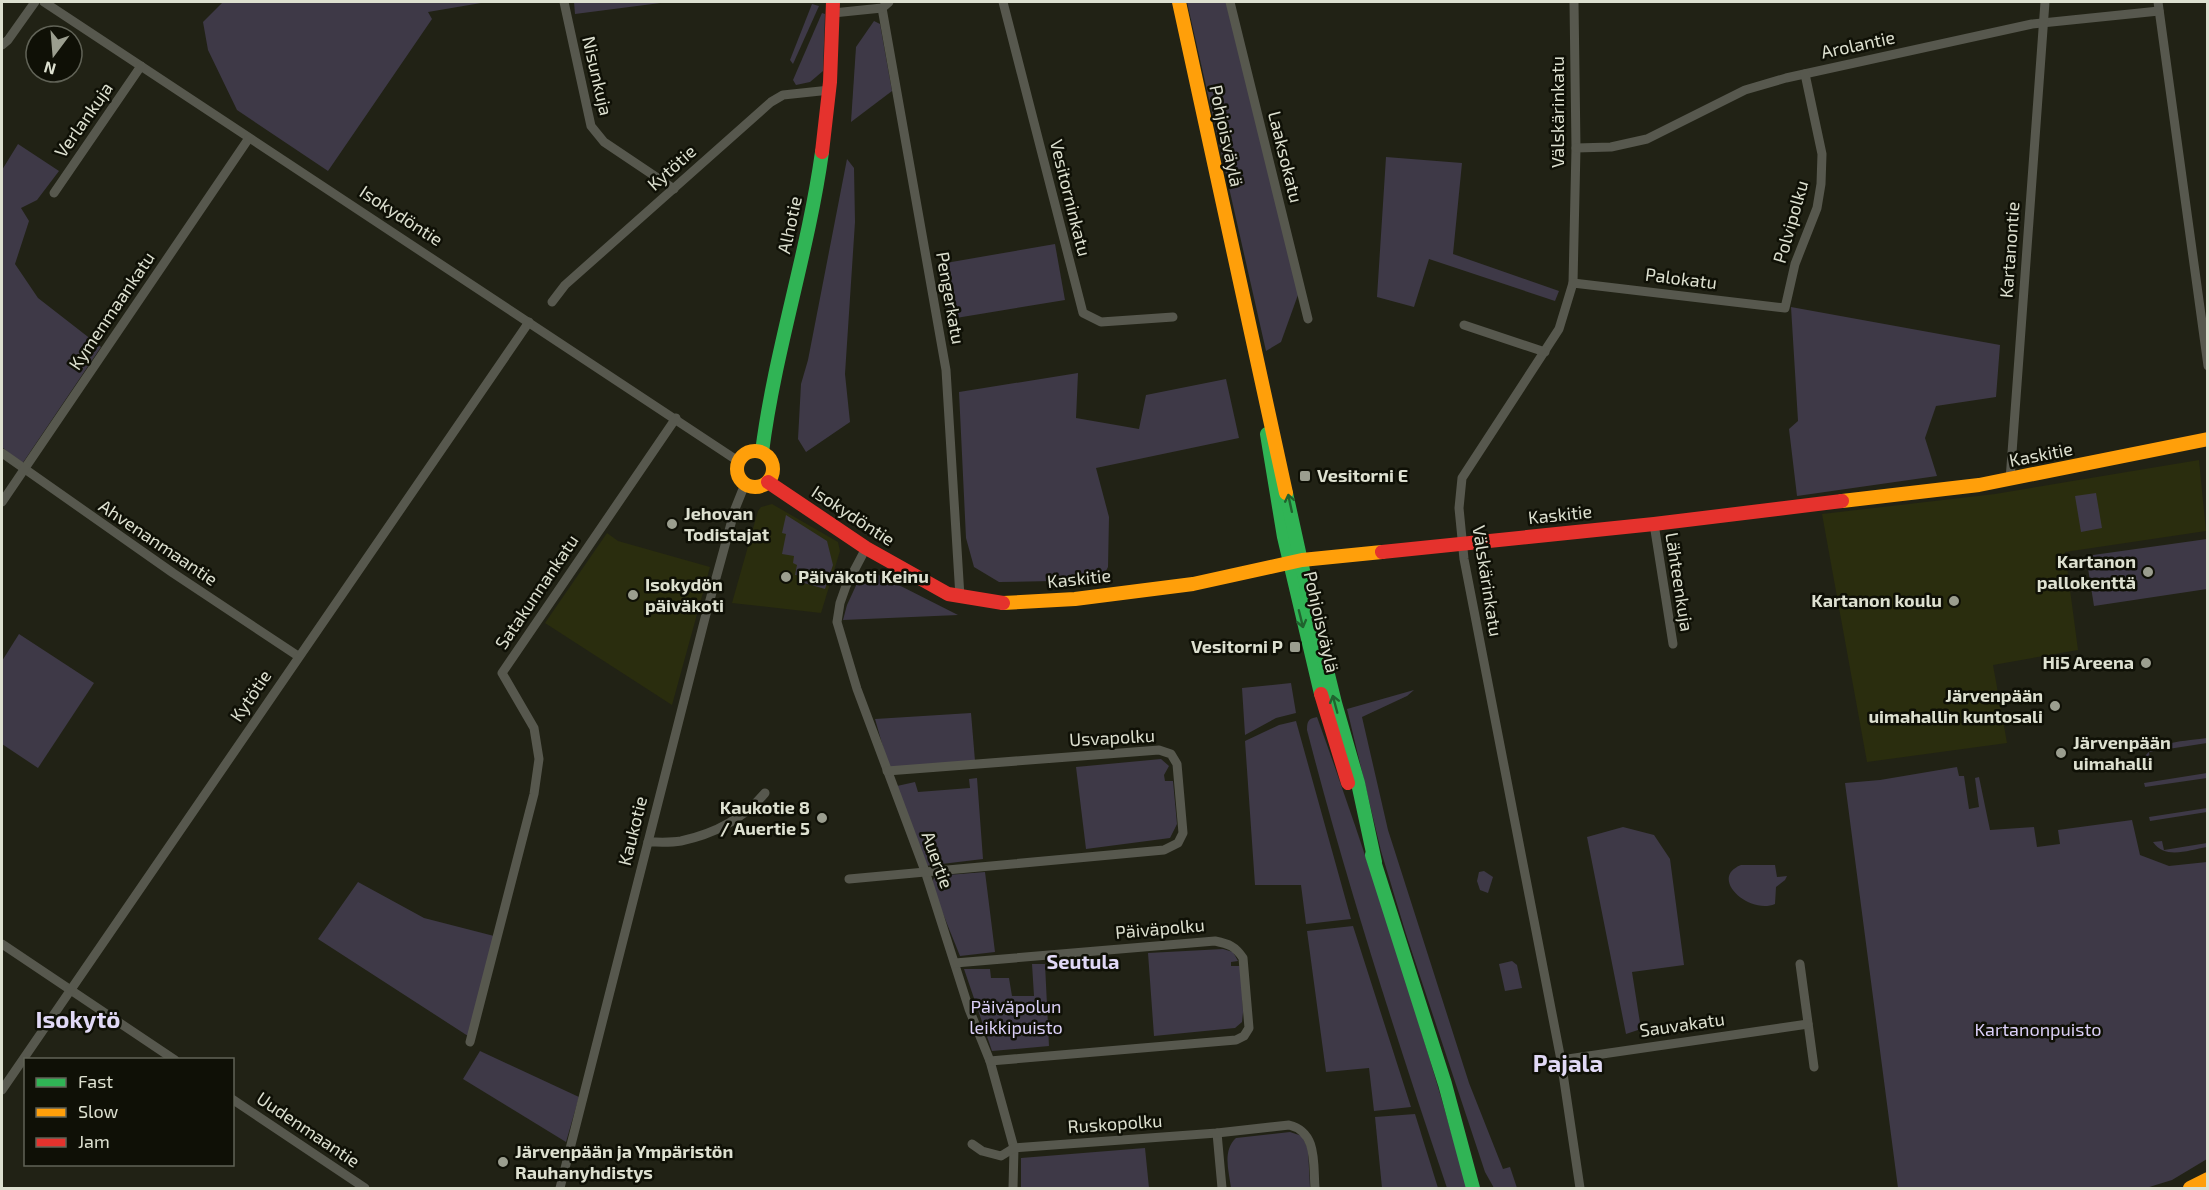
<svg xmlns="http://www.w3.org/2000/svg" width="2209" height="1190" font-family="'Exo 2',sans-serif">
  <rect width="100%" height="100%" fill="#212215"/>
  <g fill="#2a2d0e">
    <path d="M2199,460L2206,531L2065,552L2078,650L1993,665L2007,743L1867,762L1822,514L1995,494Z"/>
    <path d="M772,504L838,542L840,551L821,613L732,603L758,511L761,507Z"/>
    <path d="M607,533L618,541L710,567L672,705L545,623Z"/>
  </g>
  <g fill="#3e3947">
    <path d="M226,2H487L428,12L432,19L328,171L237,110L208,50L203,22L222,3Z"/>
    <path d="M574,2H668L575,14Z"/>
    <path d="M1187,2H1226L1299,292L1281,342L1266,351Z"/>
    <path d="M812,4L819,6L793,64L790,60Z"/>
    <path d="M822,13L825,14L823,71L810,82L796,85L793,80Z"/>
    <path d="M874,21L880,24L892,91L851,122L856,47Z"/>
    <path d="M18,144L59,171L37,200L21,208L29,221L15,264L38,298L101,347L22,464L2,447V170Z"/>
    <path d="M1386,157L1462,163L1453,254L1559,291L1555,301L1429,259L1414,307L1377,297Z"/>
    <path d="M847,159L854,168L855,222L845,374L850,422L806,452L798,439L801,384L808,360Z"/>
    <path d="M1055,244L1065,300L950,319L940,264Z"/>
    <path d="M1791,307L2000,345L1996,397L1936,406L1925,438L1937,476L1797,496L1789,429L1798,421Z"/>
    <path d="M1078,373L1076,418L1139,429L1146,395L1226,379L1239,438L1096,468L1109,517L1108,567L1101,580L999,582L974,567L966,538L959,392Z"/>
    <path d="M2096,493L2102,528L2081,532L2075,496Z"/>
    <path d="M786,515L827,541L833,565L825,589L804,583L803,576L795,575L797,565L793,563L794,556L782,554L786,534L782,533Z"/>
    <path d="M2207,539V589L2094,606L2086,556Z"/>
    <path d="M875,573L958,615L843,620L847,605L859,579Z"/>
    <path d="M19,634L94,683L38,768L2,744V661Z"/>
    <path d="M1291,683L1296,713L1276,718L1245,735L1242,688Z"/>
    <path d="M1414,690L1407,696L1362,717L1388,830L1469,1083L1503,1169L1510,1167L1517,1188H1494L1485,1172L1406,934L1381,851L1347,709Z"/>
    <path d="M971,713L975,761L889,768L875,719Z"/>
    <path d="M1317,717C1373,872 1423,1030 1467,1188H1447C1396,1037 1347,885 1307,730C1307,721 1308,719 1317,717Z"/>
    <path d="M1296,721L1351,919L1306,924L1301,885H1255L1245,741L1279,725Z"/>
    <path d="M2207,738V743L2149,752L2150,761H2143C2148,741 2189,741 2207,738Z"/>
    <path d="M1161,759L1169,766L1164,775L1165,781H1173L1177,824L1170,838L1086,849L1076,767Z"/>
    <path d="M1957,767L1959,776H1964L1969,809L1979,807L1975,778L1979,777L1990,830L2034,827L2037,847L2060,844L2058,830L2132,820L2140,855L2169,866L2207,862V1159L2172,1180L2146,1188H1898L1845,783L1880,780Z"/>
    <path d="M2207,773V778L2145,787L2144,783Z"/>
    <path d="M977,778L983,859L925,866L897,786L915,782L918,792L970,788L969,779Z"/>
    <path d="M2207,808V812L2150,821L2149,817Z"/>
    <path d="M1623,827L1654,835L1670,859L1684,965L1632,972L1641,1029L1626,1034L1587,837Z"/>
    <path d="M2162,841L2164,850L2207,843V847C2189,850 2165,860 2153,842Z"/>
    <path d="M1741,865H1775L1777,877L1787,876L1785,880L1776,887L1775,904C1749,915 1708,878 1741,865Z"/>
    <path d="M1484,871L1493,877L1488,893L1480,890L1477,881L1479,872Z"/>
    <path d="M985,872L995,952L960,956L931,884L935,876Z"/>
    <path d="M358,882L424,918L494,936L468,1036L318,939Z"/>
    <path d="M1353,926L1411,1107L1374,1111L1369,1068L1326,1072L1307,931Z"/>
    <path d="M1223,949L1233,952L1238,961L1231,962V966H1241L1243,1012L1242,1022L1235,1028L1154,1036L1148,953Z"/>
    <path d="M1512,961L1517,965L1522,988L1505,991L1499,964Z"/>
    <path d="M1032,964H1045L1049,1046L992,1051L964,969H990L991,978H1009L1012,996H1034Z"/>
    <path d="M480,1051L579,1097L566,1142L463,1079Z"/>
    <path d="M1415,1114L1438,1188H1382L1375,1117Z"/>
    <path d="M1290,1132L1302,1136L1308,1149L1310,1188H1231C1229,1171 1222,1151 1236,1138Z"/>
    <path d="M1145,1148L1149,1188H1021V1158Z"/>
  </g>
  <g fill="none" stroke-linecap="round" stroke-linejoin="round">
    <g stroke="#57584e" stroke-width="9">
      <path d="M44,2L738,461"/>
      <path d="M564,2L591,126L604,142L674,189"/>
      <path d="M1003,2L1083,313L1101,322L1173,317"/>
      <path d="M1230,2L1308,319"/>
      <path d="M1574,2L1576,148L1573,283L1559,329L1462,478L1459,508L1464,559L1561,1060L1580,1188"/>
      <path d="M2158,2L2208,366"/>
      <path d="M882,8L946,370L960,597"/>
      <path d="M833,13L882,8L889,2"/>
      <path d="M2,45L8,40L35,2"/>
      <path d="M1576,148L1611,147L1647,139L1745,90L1786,78L2032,24L2159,11"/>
      <path d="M54,193L141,66"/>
      <path d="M1573,283L1785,308L1795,264L1817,208L1821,184L1822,154L1805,74"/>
      <path d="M552,302L565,285L771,102L783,95L830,90"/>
      <path d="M1464,325L1545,352"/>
      <path d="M2,453L173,573L298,656"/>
      <path d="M2010,480L2045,2"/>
      <path d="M2,502L249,138"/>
      <path d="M1654,524L1673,644"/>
      <path d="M866,548L846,586L840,603L837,622L857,689L925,871L969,1009L990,1061L1014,1148L1013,1188"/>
      <path d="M648,842C658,842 670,843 681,841C714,834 744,818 765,793"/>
      <path d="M849,879L1164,850L1178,843L1183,833L1177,764L1171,754L1159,750L887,771"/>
      <path d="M2,944L175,1060"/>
      <path d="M955,963L1215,941C1229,944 1235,946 1243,958L1249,1028L1244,1036L1236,1040L990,1061"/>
      <path d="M1800,964L1814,1067"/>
      <path d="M470,1042L534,794L539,759L534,728L502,673L676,418"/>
      <path d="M1561,1060L1808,1024"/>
      <path d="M2,1090L529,322"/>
      <path d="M232,1099L365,1188"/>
      <path d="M1217,1133L1222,1188"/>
      <path d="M972,1144L982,1151L1001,1156L1014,1148L1217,1133L1289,1125C1318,1132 1313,1164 1315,1188"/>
      <path d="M560,1188L705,618L735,509L745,484"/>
    </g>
    <g stroke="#30b455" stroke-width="14">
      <path d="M1267,434L1284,537L1321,694"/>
      <path d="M762,452C775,350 808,253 822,152"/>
      <path d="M1286,493L1308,593L1335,703L1358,783L1375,862"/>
      <path d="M1372,855L1445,1084L1473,1188"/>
    </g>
    <g stroke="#ff9f0a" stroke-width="14">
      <path d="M1179,2L1286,493"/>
      <circle cx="755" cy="469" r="18"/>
      <path d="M1842,501L1979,485L2208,439"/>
      <path d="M1003,603L1075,599L1193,584L1302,560L1382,552"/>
      <path d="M2190,1188L2208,1179"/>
    </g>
    <g stroke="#e5322d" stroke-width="14">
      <path d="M822,152L830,82L833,2"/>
      <path d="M768,482L866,548L948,594L1003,603"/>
      <path d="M1382,552L1654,524L1842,501"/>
      <path d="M1321,694L1348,783"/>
    </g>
  </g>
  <defs><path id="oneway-shaft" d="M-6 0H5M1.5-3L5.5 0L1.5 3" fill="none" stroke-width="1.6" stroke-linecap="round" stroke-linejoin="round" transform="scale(1.5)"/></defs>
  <g stroke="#20622e">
    <use href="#oneway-shaft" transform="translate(1290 503) rotate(-102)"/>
    <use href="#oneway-shaft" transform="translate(1301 619) rotate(76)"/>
    <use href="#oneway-shaft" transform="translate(1335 704) rotate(-105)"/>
  </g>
  <g fill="#9b9e8f" stroke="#0f1006" stroke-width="2">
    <rect x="1299" y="470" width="12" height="12" rx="3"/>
    <circle cx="672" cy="524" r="6"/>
    <circle cx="2148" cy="572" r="6"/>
    <circle cx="786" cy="577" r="6"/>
    <circle cx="633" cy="595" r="6"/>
    <circle cx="1954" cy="601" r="6"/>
    <rect x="1289" y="641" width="12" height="12" rx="3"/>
    <circle cx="2146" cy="663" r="6"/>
    <circle cx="2055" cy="706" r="6"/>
    <circle cx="2061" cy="753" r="6"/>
    <circle cx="822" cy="818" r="6"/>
    <circle cx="503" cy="1162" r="6"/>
  </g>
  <g text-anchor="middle" stroke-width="5" stroke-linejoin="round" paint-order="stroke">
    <g font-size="18" fill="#dde0d0" stroke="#0f1006">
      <text transform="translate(1858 45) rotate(-12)" y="6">Arolantie</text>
      <text transform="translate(597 76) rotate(77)" y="6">Nisunkuja</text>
      <text transform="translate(1558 112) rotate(-90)" y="6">Välskärinkatu</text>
      <text transform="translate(84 120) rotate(-55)" y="6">Verlankuja</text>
      <text transform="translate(1226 136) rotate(78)" y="6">Pohjoisväylä</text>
      <text transform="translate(1285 157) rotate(76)" y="6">Laaksokatu</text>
      <text transform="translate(672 168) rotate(-42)" y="6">Kytötie</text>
      <text transform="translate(1070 198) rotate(76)" y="6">Vesitorninkatu</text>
      <text transform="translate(401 216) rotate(33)" y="6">Isokydöntie</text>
      <text transform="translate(1791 222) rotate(-74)" y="6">Polvipolku</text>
      <text transform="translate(790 225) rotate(-78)" y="6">Alhotie</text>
      <text transform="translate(2010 250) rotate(-86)" y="6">Kartanontie</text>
      <text transform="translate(1681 279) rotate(7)" y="6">Palokatu</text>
      <text transform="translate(950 298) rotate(80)" y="6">Pengerkatu</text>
      <text transform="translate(112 311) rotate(-56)" y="6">Kymenmaankatu</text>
      <text transform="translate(2041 455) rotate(-11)" y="6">Kaskitie</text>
      <text transform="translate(1560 515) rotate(-6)" y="6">Kaskitie</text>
      <text transform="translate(853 516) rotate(33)" y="6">Isokydöntie</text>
      <text transform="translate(158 543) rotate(34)" y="6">Ahvenanmaantie</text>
      <text transform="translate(1079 579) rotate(-6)" y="6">Kaskitie</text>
      <text transform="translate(1487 581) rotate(81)" y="6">Välskärinkatu</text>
      <text transform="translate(1679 582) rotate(81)" y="6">Lähteenkuja</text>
      <text transform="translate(537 592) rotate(-56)" y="6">Satakunnankatu</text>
      <text transform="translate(1321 622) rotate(77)" y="6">Pohjoisväylä</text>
      <text transform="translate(251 696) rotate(-56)" y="6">Kytötie</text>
      <text transform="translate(1112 738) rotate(-3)" y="6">Usvapolku</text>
      <text transform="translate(633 831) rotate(-76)" y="6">Kaukotie</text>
      <text transform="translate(937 860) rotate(70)" y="6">Auertie</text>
      <text transform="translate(1160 929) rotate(-5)" y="6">Päiväpolku</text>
      <text transform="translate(1682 1025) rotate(-8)" y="6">Sauvakatu</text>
      <text transform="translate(1115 1124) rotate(-4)" y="6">Ruskopolku</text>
      <text transform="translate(308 1130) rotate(34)" y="6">Uudenmaantie</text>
    </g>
    <g font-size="18" font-weight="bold" fill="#dde0d0" stroke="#0f1006" text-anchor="start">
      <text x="1317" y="482">Vesitorni E</text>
      <text x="684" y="520">Jehovan<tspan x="684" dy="21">Todistajat</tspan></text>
      <text x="2136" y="568" text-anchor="end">Kartanon<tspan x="2136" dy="21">pallokenttä</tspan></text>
      <text x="798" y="583">Päiväkoti Keinu</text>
      <text x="645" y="591">Isokydön<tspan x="645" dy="21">päiväkoti</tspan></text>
      <text x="1942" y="607" text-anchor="end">Kartanon koulu</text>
      <text x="1283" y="653" text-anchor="end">Vesitorni P</text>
      <text x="2134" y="669" text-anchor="end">Hi5 Areena</text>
      <text x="2043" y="702" text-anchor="end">Järvenpään<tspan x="2043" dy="21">uimahallin kuntosali</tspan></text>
      <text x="2073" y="749">Järvenpään<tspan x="2073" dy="21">uimahalli</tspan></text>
      <text x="810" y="814" text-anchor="end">Kaukotie 8<tspan x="810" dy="21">/ Auertie 5</tspan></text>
      <text x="515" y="1158">Järvenpään ja Ympäristön<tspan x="515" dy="21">Rauhanyhdistys</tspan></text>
    </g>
    <g font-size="18" fill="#dcd0f8" stroke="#0f1006">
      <text x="1016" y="1013">Päiväpolun<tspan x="1016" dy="21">leikkipuisto</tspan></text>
      <text x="2038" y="1036">Kartanonpuisto</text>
    </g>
    <g font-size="20" font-weight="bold" fill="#e1d9f6" stroke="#0f1006">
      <text x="1083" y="969">Seutula</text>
    </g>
    <g font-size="24" font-weight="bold" fill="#e1d9f6" stroke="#0f1006">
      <text x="78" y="1028">Isokytö</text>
      <text x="1568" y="1072">Pajala</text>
    </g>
  </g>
  <rect width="2209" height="1190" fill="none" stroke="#dde0d0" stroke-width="6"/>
  <rect x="24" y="1058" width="210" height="108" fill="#0f1006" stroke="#616357" stroke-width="1.5"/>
  <rect x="36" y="1078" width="30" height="9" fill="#30b455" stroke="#616357" stroke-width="1.5"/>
  <text x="78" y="1088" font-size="18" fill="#dde0d0">Fast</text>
  <rect x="36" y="1108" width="30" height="9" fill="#ff9f0a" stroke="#616357" stroke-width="1.5"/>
  <text x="78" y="1118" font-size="18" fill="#dde0d0">Slow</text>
  <rect x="36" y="1138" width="30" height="9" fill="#e5322d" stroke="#616357" stroke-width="1.5"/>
  <text x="78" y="1148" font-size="18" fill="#dde0d0">Jam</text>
  <g transform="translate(54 54) rotate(196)"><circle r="28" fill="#0f1006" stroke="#616357" stroke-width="1.5"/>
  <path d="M0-4.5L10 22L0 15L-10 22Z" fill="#9b9e8f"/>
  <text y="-9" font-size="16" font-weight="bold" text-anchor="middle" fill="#dde0d0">N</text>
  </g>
</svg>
